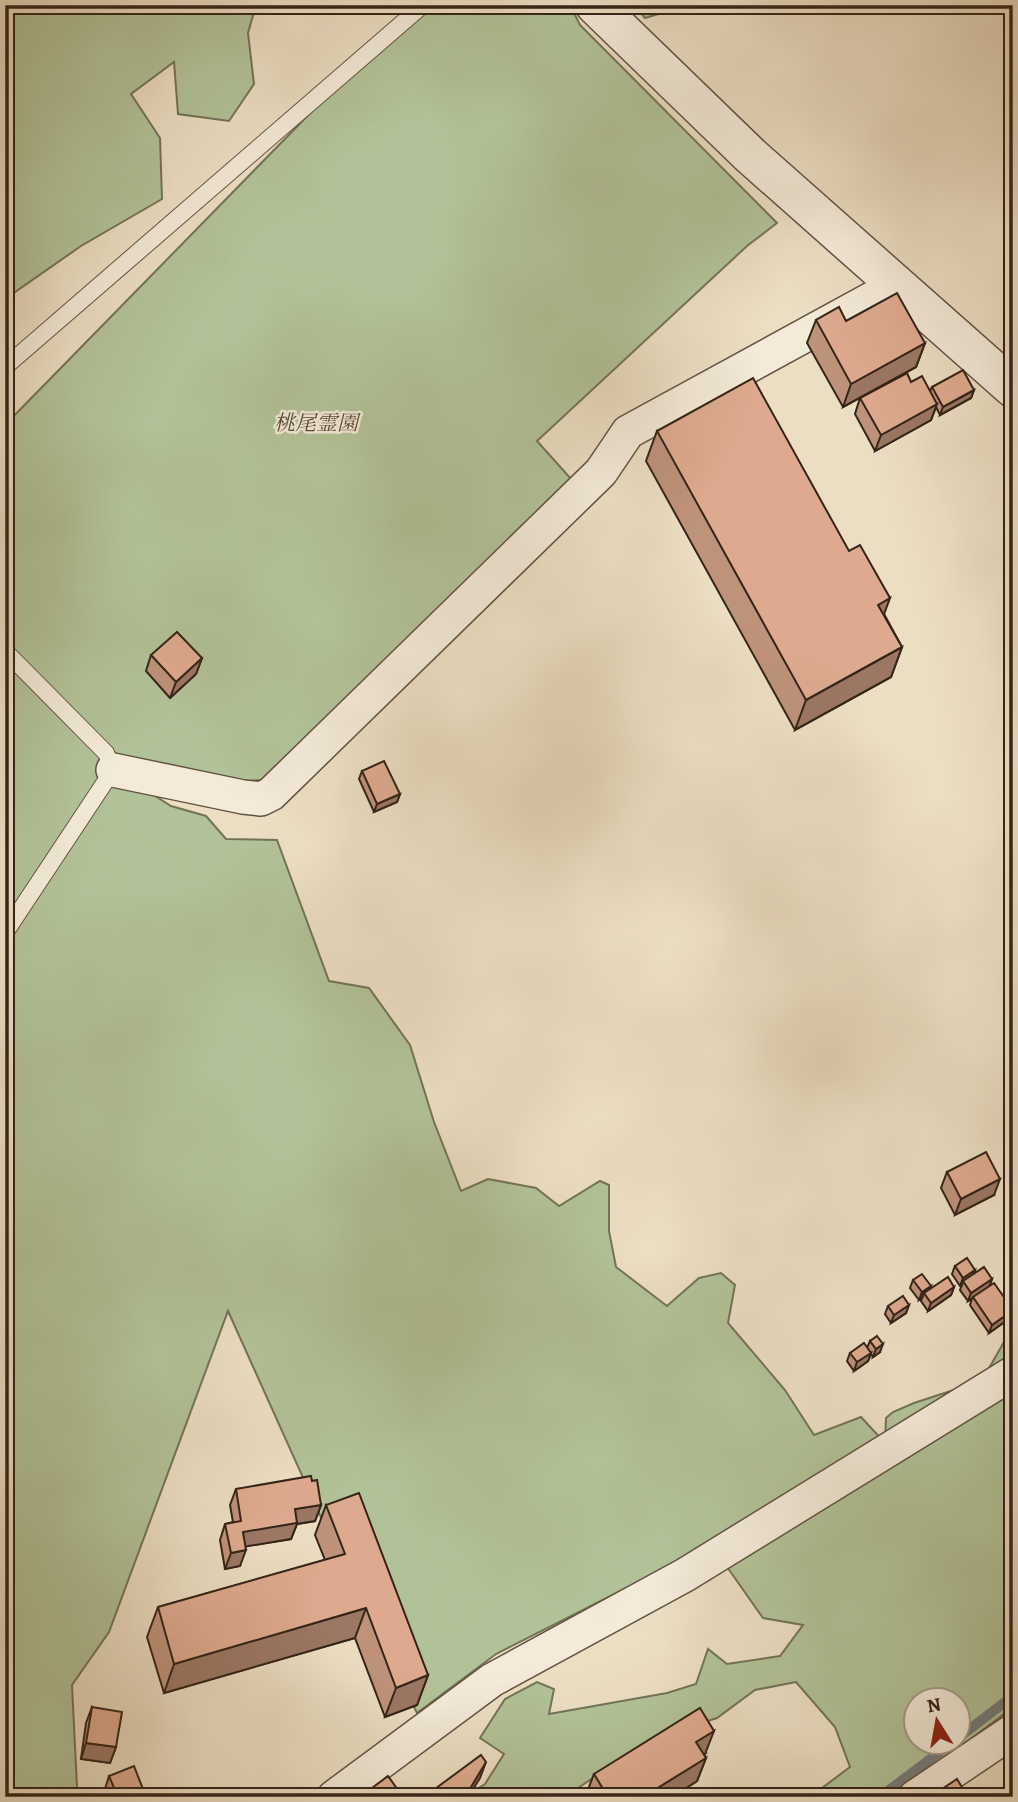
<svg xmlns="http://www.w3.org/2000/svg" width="1018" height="1802" font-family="Alegreya,'Noto Serif JP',serif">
  <rect width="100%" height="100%" fill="#ecdec3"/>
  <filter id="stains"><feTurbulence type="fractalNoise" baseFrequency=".00286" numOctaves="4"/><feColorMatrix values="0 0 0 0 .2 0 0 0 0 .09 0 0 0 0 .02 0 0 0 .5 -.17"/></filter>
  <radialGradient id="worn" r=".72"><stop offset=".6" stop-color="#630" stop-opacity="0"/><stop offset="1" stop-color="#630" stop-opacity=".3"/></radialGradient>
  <g fill="#b2c298" stroke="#737358" stroke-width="2" fill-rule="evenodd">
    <path d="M5,5H256L248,33L254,84L229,121L178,114L174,62L131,94L160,138L162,199L81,246L5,299Z"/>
    <path d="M416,5H570L580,25L777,223L747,246L537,441L572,480L271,779L146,790L171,806L206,816L226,839L277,840L329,981L369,988L410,1045L434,1122L461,1191L488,1179L536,1188L559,1206L600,1181L609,1185V1231L616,1267L667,1306L699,1278L721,1273L735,1285L728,1323L785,1390L814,1435L861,1417L885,1443L886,1418L893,1412L914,1403L963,1387L988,1370L1013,1326V1707L894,1797H810L850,1767L835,1727L796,1682L755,1690L717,1718L652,1739L578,1788L576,1797H465L485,1784L504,1754L480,1738L505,1699L537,1682L554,1689L549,1714L667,1693L696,1684L708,1649L727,1664L780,1656L803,1625L763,1618L725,1564L650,1576L496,1654L417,1713L332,1542L228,1311L109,1632L72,1685L77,1787L87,1797H5V1030L12,1067L13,1066L5,1023V425ZM916,1700H958V1742H916Z"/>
    <path d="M634,5H688L645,18Z"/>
  </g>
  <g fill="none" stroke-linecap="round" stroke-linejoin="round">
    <g stroke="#747d7c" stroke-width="10">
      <path d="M958,1738L1013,1696"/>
      <path d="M880,1797L953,1742"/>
    </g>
    <g stroke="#625243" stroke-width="18">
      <g id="service">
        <path d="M5,367L423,5"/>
        <path d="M5,651L106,753L113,770L5,933"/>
      </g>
    </g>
    <g stroke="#625243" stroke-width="36">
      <g id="minor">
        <path d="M113,770L243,797L261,799L271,794L601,472L628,432L897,285"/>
        <path d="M334,1797L492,1680L685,1575L1013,1373"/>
        <path d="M915,1797L1013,1731"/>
      </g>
    </g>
    <g stroke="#625243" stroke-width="41">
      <path id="tertiary" d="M595,5L751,156L1013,388"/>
    </g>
    <use href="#service" stroke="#f3ead8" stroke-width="16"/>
    <use href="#minor" stroke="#f3ead8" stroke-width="33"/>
    <use href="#tertiary" stroke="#f3ead8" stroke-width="38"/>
  </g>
  <g fill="#bf927b" stroke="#342418" stroke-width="2">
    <path d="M816,320L846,321L925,343L916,367L843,407L807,343Z"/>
    <path d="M911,382L930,391L932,387L974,390L971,398L940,415L936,407L931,420L875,451L855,414L860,398Z"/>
    <path d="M657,431L884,614L902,647L891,677L795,730L646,461Z"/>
    <path d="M151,655L202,658L196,674L170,698L146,671Z"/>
    <path d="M362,771L400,794L397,802L374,812L359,779Z"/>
    <path d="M947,1172L994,1195L955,1215L941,1188Z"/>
    <path d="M955,1266L975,1270L974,1274L992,1279L990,1285L1010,1318L989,1333L970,1305L972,1298L968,1301L960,1290L962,1285L960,1286L952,1274Z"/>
    <path d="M913,1280L929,1289L954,1287L951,1295L928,1311L921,1301L922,1298L919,1300L910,1288Z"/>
    <path d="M909,1305L906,1313L891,1323L885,1314L888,1306Z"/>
    <path d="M870,1341L880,1352L873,1357L871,1354L868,1361L854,1371L847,1361L850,1353L867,1348Z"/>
    <path d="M312,1481L321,1505L315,1521L297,1524L291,1539L245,1546L240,1566L225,1569L220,1540L225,1524L233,1522L230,1505L236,1489Z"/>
    <path d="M326,1505L428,1675L417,1705L385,1717L355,1638L164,1693L147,1637L158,1607L325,1560L315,1535Z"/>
    <path d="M92,1707L116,1747L110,1763L81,1759L86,1723Z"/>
    <path d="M705,1754L704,1755L706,1758L697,1781L672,1797H585L594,1774Z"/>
    <path d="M109,1776L146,1797H106L104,1792Z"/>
  </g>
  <g fill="#9b7764" stroke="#342418" stroke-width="2">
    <path d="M925,343L916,367L843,407L851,384Z"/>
    <path d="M974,390L971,398L940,415L943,407Z"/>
    <path d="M937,404L931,420L875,451L881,435Z"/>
    <path d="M890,598L879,628L878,605Z"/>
    <path d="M902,647L891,677L795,730L806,700Z"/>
    <path d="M202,658L196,674L170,698L176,682Z"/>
    <path d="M400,794L397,802L374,812L377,804Z"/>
    <path d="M1000,1179L994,1195L955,1215L961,1199Z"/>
    <path d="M975,1270L972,1278L963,1281L960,1286L963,1278Z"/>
    <path d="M992,1279L989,1287L968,1301L971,1293Z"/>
    <path d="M931,1286L928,1294L924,1293L922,1298L919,1300L922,1292Z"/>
    <path d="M954,1287L951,1295L928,1311L931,1303Z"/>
    <path d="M909,1305L906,1313L891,1323L894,1315Z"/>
    <path d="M1013,1310L1010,1318L989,1333L992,1325Z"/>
    <path d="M883,1344L880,1352L873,1357L876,1349Z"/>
    <path d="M871,1353L868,1361L854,1371L857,1362Z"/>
    <path d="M321,1505L315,1521L297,1524L291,1539L237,1548L243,1532L295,1509Z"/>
    <path d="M246,1550L240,1566L225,1569L231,1553Z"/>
    <path d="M366,1608L355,1638L164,1693L174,1664Z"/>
    <path d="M428,1675L417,1705L385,1717L396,1688Z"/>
    <path d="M714,1731L705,1754L688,1765L696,1742Z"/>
    <path d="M86,1743L116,1747L110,1763L81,1759Z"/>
    <path d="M706,1758L697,1781L672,1797H643Z"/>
    <path d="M486,1762L480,1778L468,1797H465Z"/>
  </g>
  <g fill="#deaa8f" stroke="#342418" stroke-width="2">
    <path d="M897,293L925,343L851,384L816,320L839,307L846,321Z"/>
    <path d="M963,370L974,390L943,407L932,387Z"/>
    <path d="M907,373L911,382L922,376L937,404L881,435L860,398Z"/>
    <path d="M753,378L849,551L860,545L890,598L878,605L902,647L806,700L657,431Z"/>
    <path d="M177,632L202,658L176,682L151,655Z"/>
    <path d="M384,761L400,794L377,804L362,771Z"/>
    <path d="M986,1152L1000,1179L961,1199L947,1172Z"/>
    <path d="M967,1258L975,1270L963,1278L955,1266Z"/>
    <path d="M984,1267L992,1279L971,1293L963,1281Z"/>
    <path d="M922,1274L931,1286L922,1292L913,1280Z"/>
    <path d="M948,1277L954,1287L931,1303L924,1293Z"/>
    <path d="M994,1283L1013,1310L992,1325L973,1297Z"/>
    <path d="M903,1296L909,1305L894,1315L888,1306Z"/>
    <path d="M877,1336L883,1344L876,1349L870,1341Z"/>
    <path d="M864,1343L871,1353L857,1362L850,1353Z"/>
    <path d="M311,1476L312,1481L317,1480L321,1505L295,1509L297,1523L243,1532L246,1550L231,1553L225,1524L241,1521L236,1489Z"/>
    <path d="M359,1493L428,1675L396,1688L366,1608L174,1664L158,1607L345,1554L326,1505Z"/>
    <path d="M92,1707L122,1712L116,1747L86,1743Z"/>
    <path d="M700,1708L714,1731L696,1742L706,1758L643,1797H608L594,1774Z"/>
    <path d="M481,1755L486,1762L465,1797H424Z"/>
    <path d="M134,1766L146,1797H118L109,1776Z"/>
    <path d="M388,1776L403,1797H372L368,1791Z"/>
    <path d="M957,1779L968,1797H930Z"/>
    <path d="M197,1790L200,1797H179Z"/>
    <path d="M362,1793L365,1797H357Z"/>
  </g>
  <g text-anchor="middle" stroke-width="5" stroke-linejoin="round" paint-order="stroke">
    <g font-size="21" font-style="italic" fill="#544c38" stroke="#f3ead8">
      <text x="316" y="430">桃尾霊園</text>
    </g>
  </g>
  <rect width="1018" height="1802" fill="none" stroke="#ecdec3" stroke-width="28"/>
  <rect x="7" y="7" width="1004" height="1788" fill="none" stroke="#342418" stroke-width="3.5"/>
  <rect x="14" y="14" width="990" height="1774" fill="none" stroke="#342418" stroke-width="2"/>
  <g transform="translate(937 1721) rotate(349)"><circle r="33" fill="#f3ead8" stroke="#a79b8b" stroke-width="2"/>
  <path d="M0-5L12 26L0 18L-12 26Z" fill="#8f2418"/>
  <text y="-10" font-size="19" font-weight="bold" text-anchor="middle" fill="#342418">N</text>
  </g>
  <rect width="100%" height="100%" filter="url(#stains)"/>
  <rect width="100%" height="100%" fill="url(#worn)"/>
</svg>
